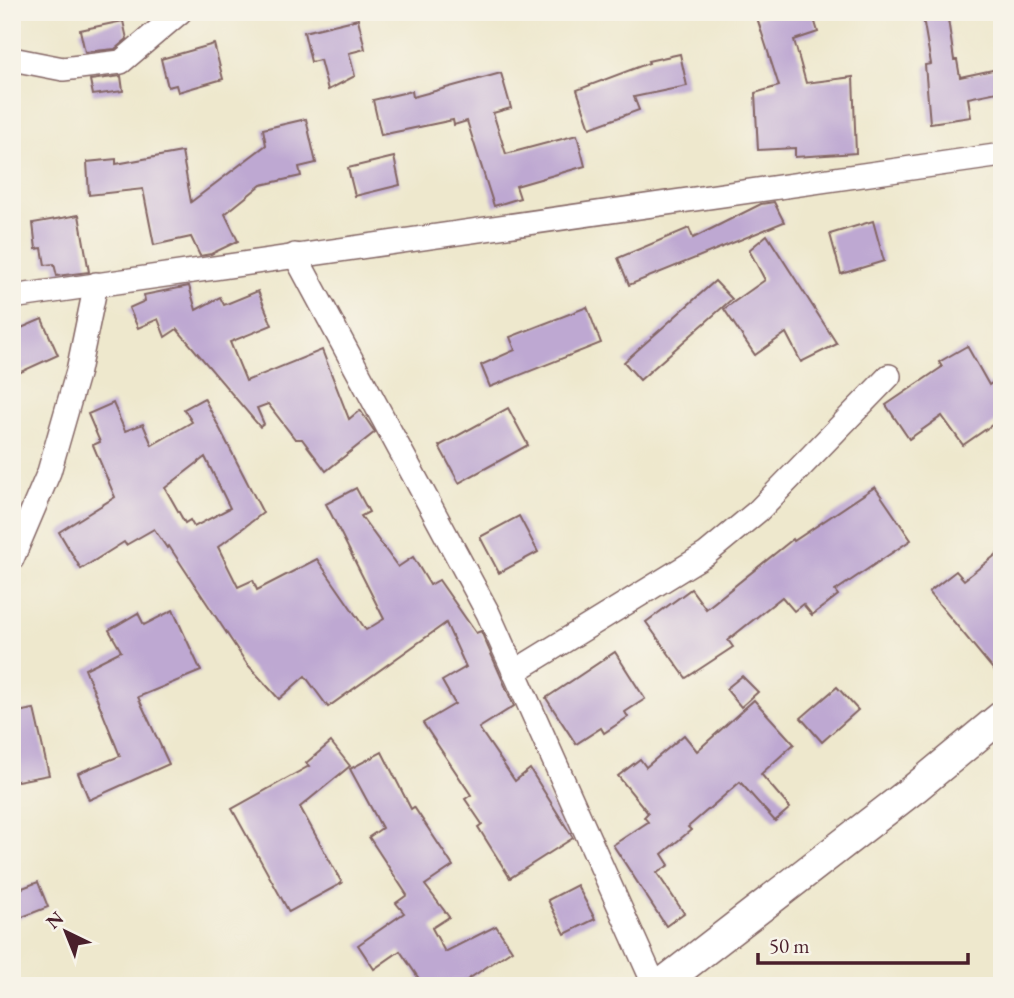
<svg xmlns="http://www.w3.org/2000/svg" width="1014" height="998" font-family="'EB Garamond',serif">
  <rect width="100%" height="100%" fill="#f7f3e8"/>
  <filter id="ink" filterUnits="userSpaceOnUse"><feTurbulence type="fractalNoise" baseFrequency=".0143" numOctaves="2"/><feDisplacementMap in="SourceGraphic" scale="14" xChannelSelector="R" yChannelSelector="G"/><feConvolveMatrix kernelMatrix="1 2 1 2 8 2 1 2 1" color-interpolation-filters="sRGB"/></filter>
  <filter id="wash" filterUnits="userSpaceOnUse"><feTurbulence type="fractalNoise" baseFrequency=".00686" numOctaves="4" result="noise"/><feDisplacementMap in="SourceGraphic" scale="28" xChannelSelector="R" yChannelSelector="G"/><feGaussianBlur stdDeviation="1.57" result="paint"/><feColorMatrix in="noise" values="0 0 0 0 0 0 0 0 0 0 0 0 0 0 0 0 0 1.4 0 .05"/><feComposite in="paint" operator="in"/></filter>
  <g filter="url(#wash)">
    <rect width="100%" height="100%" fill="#eee8cd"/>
    <g id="blocks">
      <g fill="#bea8d2" fill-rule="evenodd">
        <path d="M775,12H812L818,32L794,40L806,83L853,77L856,153L795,157V148L758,150L755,93L779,86L757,18Z"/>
        <path d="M922,12H947L954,60H957L960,77L1002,68V91L968,98L971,117L930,123L925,65L931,64Z"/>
        <path d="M358,19L365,49L349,53L355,76L328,90L320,60L311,62L304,32Z"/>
        <path d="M123,21L127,39L115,49L85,52L80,30Z"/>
        <path d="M214,44L223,79L178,92L176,85L168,87L161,59Z"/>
        <path d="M680,54L687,86L634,97L639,110L590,128L577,90L649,63L648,61Z"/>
        <path d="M501,73L511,108L493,113L506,154L577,135L585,166L516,186L520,198L494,206L467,121L454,125L453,120L381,135L373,100L412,91L413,97Z"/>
        <path d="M121,76L123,91L93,95L90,80Z"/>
        <path d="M306,119L316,163L299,167L301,176L261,185L225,214L238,241L211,254L200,256L191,237L154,245L143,189L89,195L87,162L116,159V164L182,152L191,202L266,145L263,129Z"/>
        <path d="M394,157L400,185L355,196L348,168Z"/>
        <path d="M774,202L784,222L629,285L618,258L689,228L693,238L761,204Z"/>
        <path d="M79,215L89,272L57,276L54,264L45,265L42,248L36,249L33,223Z"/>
        <path d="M873,221L884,261L841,274L830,234Z"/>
        <path d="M767,235L837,344L801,362L786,333L755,355L724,309L765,280L749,250Z"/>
        <path d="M715,281L732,299L640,380L624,362Z"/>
        <path d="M189,286L196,310L220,297L224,305L258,291L272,325L230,342L246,381L322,350L349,419L360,410L375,432L326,471L302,439H295L268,404L257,408L264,424L260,427L177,329L165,337L158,319L138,328L129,308L145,301L144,295Z"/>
        <path d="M587,307L601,343L490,387L481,365L515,350L510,337Z"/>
        <path d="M42,319L58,355L12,376V332Z"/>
        <path d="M967,346L989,385L1002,376V418L963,445L942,416L909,439L886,405L942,367L939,362Z"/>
        <path d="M204,398L263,513L218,547L238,587L253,580L257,590L317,559L366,630L384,619L326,504L356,488L369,512L361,516L398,567L413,557L430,585L439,580L476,633L481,631L514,706L479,728L515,781L530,769L573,838L510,878L478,827L482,824L465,799L471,795L423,723L455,704L442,681L466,667L446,623L328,707L305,676L279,699L247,664L169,546L167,548L154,529L126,545L124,542L81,569L59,532L115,497L93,445L100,442L88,414L113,403L125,431L143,424L152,445L192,422L184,409ZM205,457L230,508L194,527L190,520L185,523L165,488Z"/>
        <path d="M508,408L528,445L459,483L439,446Z"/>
        <path d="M875,487L911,540L835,591L838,595L812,615L803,604L794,611L782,597L728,640L733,647L686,678L646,622L691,589L706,609L793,539L794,541Z"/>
        <path d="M519,516L538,552L499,573L480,537Z"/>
        <path d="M1002,550V680L929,592L956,571L964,580Z"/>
        <path d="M173,610L201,671L138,697L169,764L89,800L78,773L120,756L85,669L121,651L109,630L138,613L144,625Z"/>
        <path d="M615,652L645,699L625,712L628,717L604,733L601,728L576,744L546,698Z"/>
        <path d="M742,676L758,692L741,707L726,689Z"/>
        <path d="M837,687L858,710L822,742L801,718Z"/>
        <path d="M754,700L794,744L761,774L790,808L775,821L740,782L688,827L691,830L662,854L669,865L657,873L684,913L666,926L613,845L648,822L644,817L648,813L618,776L640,759L646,767L684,735L697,751Z"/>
        <path d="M34,709L49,775L12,782V713Z"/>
        <path d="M331,742L350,766L300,807L342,883L289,912L232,809L309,766L306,763Z"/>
        <path d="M382,752L411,809L414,807L453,866L425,885L449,917L432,928L445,952L496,926L512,950L458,986H424L400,951L374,969L358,945L404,913L396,903L407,895L369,837L382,828L350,769Z"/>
        <path d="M38,882L48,907L12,921V892Z"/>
        <path d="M577,885L595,919L565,934L548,900Z"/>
      </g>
    </g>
  </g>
  <g filter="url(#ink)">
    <use href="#blocks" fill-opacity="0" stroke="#836564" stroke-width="2"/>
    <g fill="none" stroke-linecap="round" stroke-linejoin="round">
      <g stroke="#836564" stroke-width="26">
        <g id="minor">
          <path d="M12,59L63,69L121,62L180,12"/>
          <path d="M295,255L488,613L655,986"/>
          <path d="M12,297L1002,155"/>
          <path d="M12,559L49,472L78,371L96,284"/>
          <path d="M514,672L706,554L758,511L889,376"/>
        </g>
      </g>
      <g stroke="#836564" stroke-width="33">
        <path id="tertiary" d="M659,986L915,788L1002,716"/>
      </g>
      <use href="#minor" stroke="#fff" stroke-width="23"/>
      <use href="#tertiary" stroke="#fff" stroke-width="30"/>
    </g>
  </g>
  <rect width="1014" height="998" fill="none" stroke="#f7f3e8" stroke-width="42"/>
  <g transform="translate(66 932) rotate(317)" stroke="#f7f3e8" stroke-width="5" paint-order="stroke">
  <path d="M0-5L12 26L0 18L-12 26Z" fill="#4a1f2b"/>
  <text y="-10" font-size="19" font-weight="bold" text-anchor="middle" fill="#4a1f2b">N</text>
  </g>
  <path d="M758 953v10h210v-10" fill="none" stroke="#4a1f2b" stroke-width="3.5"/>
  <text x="769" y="953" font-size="21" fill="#4a1f2b" stroke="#f7f3e8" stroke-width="5" paint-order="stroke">50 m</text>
</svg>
